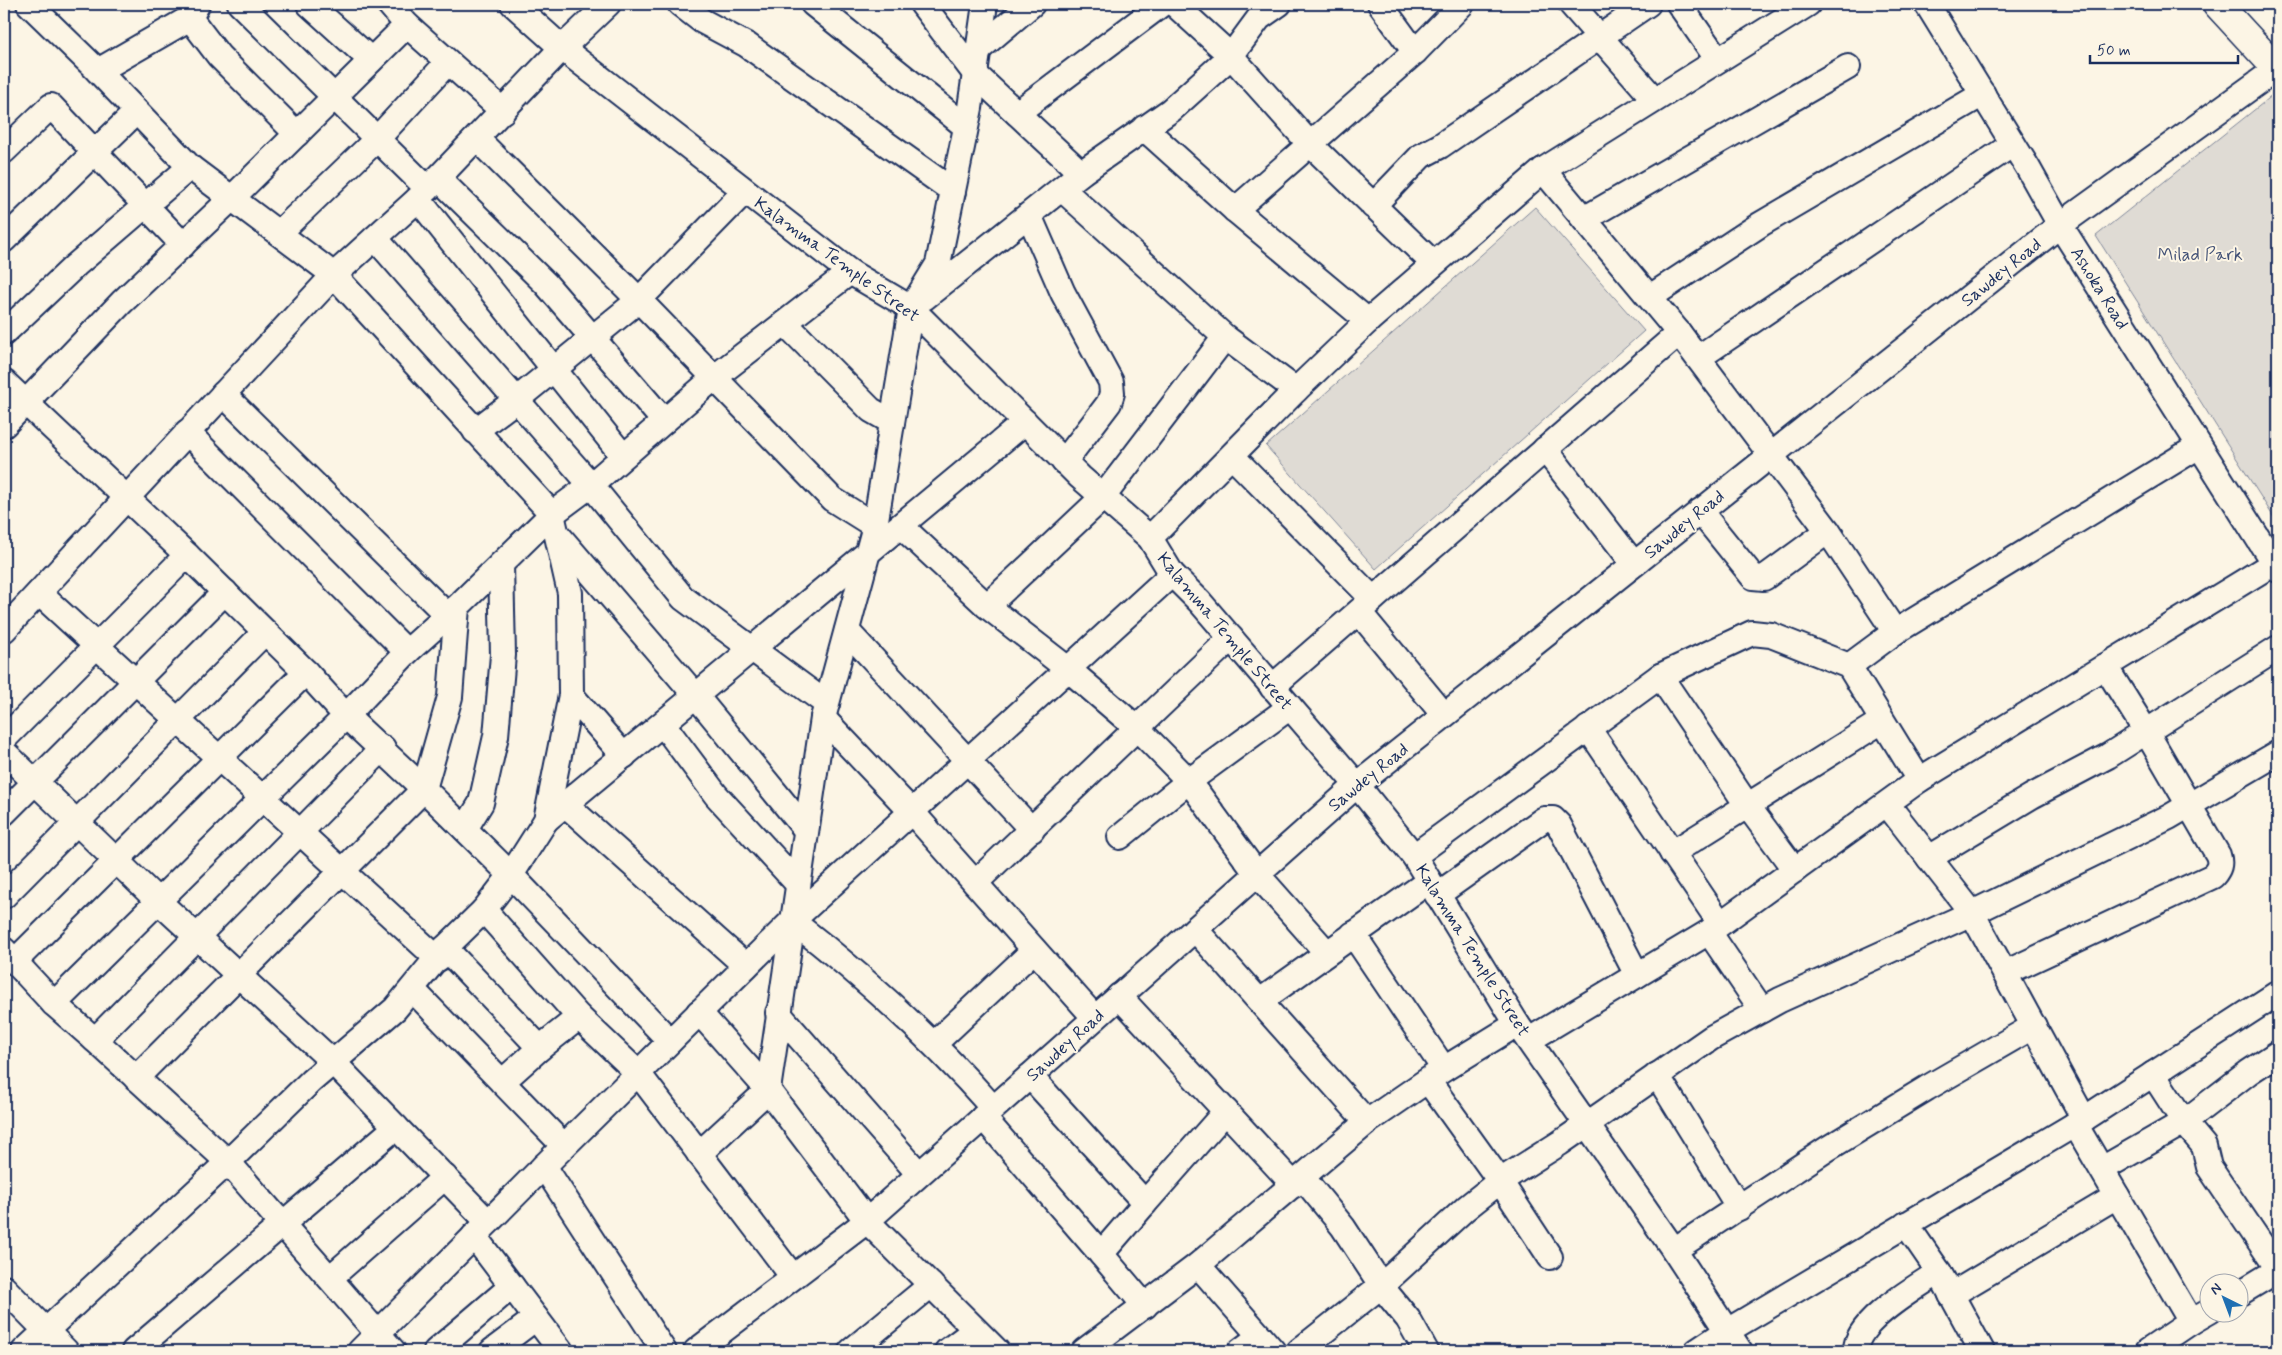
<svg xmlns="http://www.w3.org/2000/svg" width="2282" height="1355" font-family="Mynerve,sans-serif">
  <rect width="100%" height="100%" fill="#fcf5e5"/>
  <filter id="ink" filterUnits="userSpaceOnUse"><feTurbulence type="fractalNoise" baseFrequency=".02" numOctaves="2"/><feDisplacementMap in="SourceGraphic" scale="10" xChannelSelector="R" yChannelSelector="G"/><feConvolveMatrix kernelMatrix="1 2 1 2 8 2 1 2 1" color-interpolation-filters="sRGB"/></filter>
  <g filter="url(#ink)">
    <g fill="#dfdbd4" stroke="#7d8599">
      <path d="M2278,91V524L2096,236Z"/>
      <path d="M1535,207L1644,331L1376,569L1266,446Z"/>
    </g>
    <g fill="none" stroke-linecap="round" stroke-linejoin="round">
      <g stroke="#1b2f5e" stroke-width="28">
        <g id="minor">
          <path d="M240,4L428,189"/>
          <path d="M309,4L371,60"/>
          <path d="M389,4L407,25L503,111"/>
          <path d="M513,4L562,48L850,272L911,308L1080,477L1150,538L1172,574L1200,602L1357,785L1414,856L1517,1024L1674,1250L1740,1351"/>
          <path d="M680,4L702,21L747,45L953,191"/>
          <path d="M813,4L965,126"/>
          <path d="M922,4L976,75L1081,173"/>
          <path d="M1174,4L1231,56L1310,144L1433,263"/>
          <path d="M1380,4L1415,52"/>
          <path d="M1571,4L1654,99"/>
          <path d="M1679,4L1718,60"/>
          <path d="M1927,4L2028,168L2060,225L2278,570"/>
          <path d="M190,18L219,56L297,134"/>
          <path d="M979,49L1032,4"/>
          <path d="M98,71L190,18L197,5"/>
          <path d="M1017,113L1162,4"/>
          <path d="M1144,128L1235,210L1368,321"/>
          <path d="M477,139L639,300L832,499L875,526"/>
          <path d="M4,151L51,106L183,245"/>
          <path d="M1543,170L1679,333L1828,531L1895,632"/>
          <path d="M438,178L546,284L664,421"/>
          <path d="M1062,189L1225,337L1296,390"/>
          <path d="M418,199L623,456"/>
          <path d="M1373,206L1421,156L1440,146L1648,4"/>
          <path d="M1235,210L1415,52L1462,4"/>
          <path d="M1029,215L1063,293L1111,382L1112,393L1109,403L1064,462"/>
          <path d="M1584,219L1848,67"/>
          <path d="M279,233L377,139L448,62"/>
          <path d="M375,238L591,485L683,598L827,704"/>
          <path d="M4,240L136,112"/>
          <path d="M1650,297L1761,224L1983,94"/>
          <path d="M924,298L1081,173L1171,110L1231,56L1259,18L1279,4"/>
          <path d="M785,323L871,410L892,422"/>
          <path d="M4,333L76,265L190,167"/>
          <path d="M1698,358L2013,144"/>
          <path d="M4,382L187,555L306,672L346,716L424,789L511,875L670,1041"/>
          <path d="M223,394L448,616"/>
          <path d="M4,425L122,302L232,198L407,25"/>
          <path d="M475,431L516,400L639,300L745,191"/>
          <path d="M187,432L407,652"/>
          <path d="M1545,449L1634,564"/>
          <path d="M1232,456L1373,599"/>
          <path d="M1700,511L1753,577L1764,578L1828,531"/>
          <path d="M901,526L987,606L1068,669L1138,729L1189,781L1256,873L1327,953"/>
          <path d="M559,536L696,696L806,830"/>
          <path d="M1150,538L1296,390L1368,321L1543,170L1808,4"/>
          <path d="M39,593L438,959"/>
          <path d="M987,606L1103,497L1225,337"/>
          <path d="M1359,612L1444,715"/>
          <path d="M4,630L334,275L418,199L562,48L608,4"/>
          <path d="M847,631L1032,830"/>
          <path d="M1849,666L1895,632L2199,446"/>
          <path d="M1660,676L1747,805L1795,870"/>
          <path d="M1272,687L1679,333"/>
          <path d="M571,695L624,756"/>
          <path d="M823,718L912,812L1095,1018"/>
          <path d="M663,724L716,795L798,884"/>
          <path d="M1588,728L1720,923"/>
          <path d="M4,739L187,555"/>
          <path d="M4,752L157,900L333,1062L488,1222"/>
          <path d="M565,804L746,966"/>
          <path d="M1887,804L1972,913L2084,1119"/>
          <path d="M4,813L225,592"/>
          <path d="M546,820L1025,422"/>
          <path d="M465,829L481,803L496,736L503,655L501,564"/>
          <path d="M1120,837L1189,781L1290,707"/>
          <path d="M1672,853L1882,721"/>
          <path d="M1414,856L1660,676L1752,633L1771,635L1849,666L1919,780"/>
          <path d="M1929,858L2032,796L2108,756L2278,648"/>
          <path d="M975,883L1231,638"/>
          <path d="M1437,895L1544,819H1553L1559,825L1637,975"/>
          <path d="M4,896L265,632"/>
          <path d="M484,910L579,1017L638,1073L793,1277"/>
          <path d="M792,921C865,977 932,1039 993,1108"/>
          <path d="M1195,929L1367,1122"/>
          <path d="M1709,932L1762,1010"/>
          <path d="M1353,934L1444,1069"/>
          <path d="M445,948L540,1048"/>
          <path d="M4,950L54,1004L95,1040L228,1162L393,1351"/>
          <path d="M15,961L306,672"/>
          <path d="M2005,973L2213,876C2219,869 2221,864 2218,855L2147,733L2105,666"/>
          <path d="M413,990L564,1146"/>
          <path d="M1119,996L1294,1185"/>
          <path d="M1260,1001L1429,881"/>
          <path d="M54,1004L346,716L407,652L457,607L552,514L591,485L715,377L850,272"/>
          <path d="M699,1012L768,1090L867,1221L997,1351"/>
          <path d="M778,1013L919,1174"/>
          <path d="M95,1040L383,748"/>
          <path d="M1529,1040L1709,932L1919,780L2274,563"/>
          <path d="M934,1044L1034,950"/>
          <path d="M2153,1074L2184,1122L2204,1146L2209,1167L2278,1269"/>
          <path d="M1657,1075L1739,1208"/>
          <path d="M136,1078L424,789L450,697L457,607"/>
          <path d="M502,1082L540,1048L579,1017"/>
          <path d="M1429,1082L1500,1181L1550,1257"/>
          <path d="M983,1117L1101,1254L1145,1203L1030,1076"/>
          <path d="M2075,1124L2191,1322L2148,1351"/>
          <path d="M699,1154L768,1090L823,718L875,526L911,308L938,264L970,108L985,4"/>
          <path d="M544,1166L664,1351"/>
          <path d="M2102,1169L2184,1122L2249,1072L2278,1053"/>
          <path d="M1303,1178L1343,1227L1385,1291L1408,1319L1426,1351"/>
          <path d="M1145,1203L1226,1111"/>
          <path d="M1906,1224L1939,1272L1982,1351"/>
          <path d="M474,1236L561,1351"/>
          <path d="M1674,1250L1827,1149L1927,1088L2034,1026"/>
          <path d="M1101,1254L1145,1306"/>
          <path d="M1198,1265L1273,1351"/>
          <path d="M330,1278L445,1177"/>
          <path d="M4,1288L66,1351"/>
          <path d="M2240,1293L2278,1270"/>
          <path d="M1951,1295L2117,1196"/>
          <path d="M2191,1322L2210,1311"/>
          <path d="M24,1351L228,1162L311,1081L395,1009L445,948L484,910L511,875L546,820L571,695L570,593L552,514L334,275L190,167L98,71L29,4"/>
          <path d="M134,1351L396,1127"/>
          <path d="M360,1351L544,1166L792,921L1172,574"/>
          <path d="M436,1351L512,1286"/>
          <path d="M492,1351L536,1318"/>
          <path d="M696,1351L867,1221L1357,785L2060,225L2278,68"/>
          <path d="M851,1351L931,1285"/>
          <path d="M947,1351L975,1330"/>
          <path d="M1084,1351L1198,1265L1367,1122L1444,1069L1517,1024"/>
          <path d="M1240,1351L1260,1336"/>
          <path d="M1299,1351L1382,1285L1466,1208L1500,1181L1560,1143L1711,1038L1780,1000L1972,913L2169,817L2278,753"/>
          <path d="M1697,1351L1727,1331L2084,1119L2278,993"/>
          <path d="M1856,1351C1854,1322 1917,1287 1939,1272"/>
        </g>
      </g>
      <g stroke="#1b2f5e" stroke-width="31">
        <path id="major" d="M2217,4L2278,70"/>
      </g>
      <use href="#minor" stroke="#fcf5e5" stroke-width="24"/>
      <use href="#major" stroke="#fcf5e5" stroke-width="28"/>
    </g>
  </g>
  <g text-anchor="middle" stroke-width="4" stroke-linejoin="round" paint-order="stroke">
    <g font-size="18" fill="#425176" stroke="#fcf5e5">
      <text x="2200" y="260">Milad Park</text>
    </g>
    <g font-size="18" fill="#1b2f5e" stroke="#fcf5e5">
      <text transform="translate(837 259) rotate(36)" y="6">Kalamma Temple Street</text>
      <text transform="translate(2001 272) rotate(-39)" y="6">Sawdey Road</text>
      <text transform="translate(2100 288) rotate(58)" y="6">Ashoka Road</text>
      <text transform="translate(1684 524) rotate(-39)" y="6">Sawdey Road</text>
      <text transform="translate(1225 631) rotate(50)" y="6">Kalamma Temple Street</text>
      <text transform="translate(1368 777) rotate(-39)" y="6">Sawdey Road</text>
      <text transform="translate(1473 950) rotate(58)" y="6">Kalamma Temple Street</text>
      <text transform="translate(1065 1045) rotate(-42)" y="6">Sawdey Road</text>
    </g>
  </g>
  <rect width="2282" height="1355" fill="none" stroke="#fcf5e5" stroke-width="20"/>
  <rect x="10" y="10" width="2262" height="1335" fill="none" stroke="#1b2f5e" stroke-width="2" filter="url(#ink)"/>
  <g transform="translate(2224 1298) rotate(318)"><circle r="24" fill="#fcf5e5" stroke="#a2a6af"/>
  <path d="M0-4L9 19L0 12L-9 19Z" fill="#1f6fb2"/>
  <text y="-8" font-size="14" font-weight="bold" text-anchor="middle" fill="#1b2f5e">N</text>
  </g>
  <path d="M2090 55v8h148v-8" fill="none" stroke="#1b2f5e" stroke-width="2.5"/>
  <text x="2097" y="55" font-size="15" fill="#1b2f5e" stroke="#fcf5e5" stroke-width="4" paint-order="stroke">50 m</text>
</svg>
